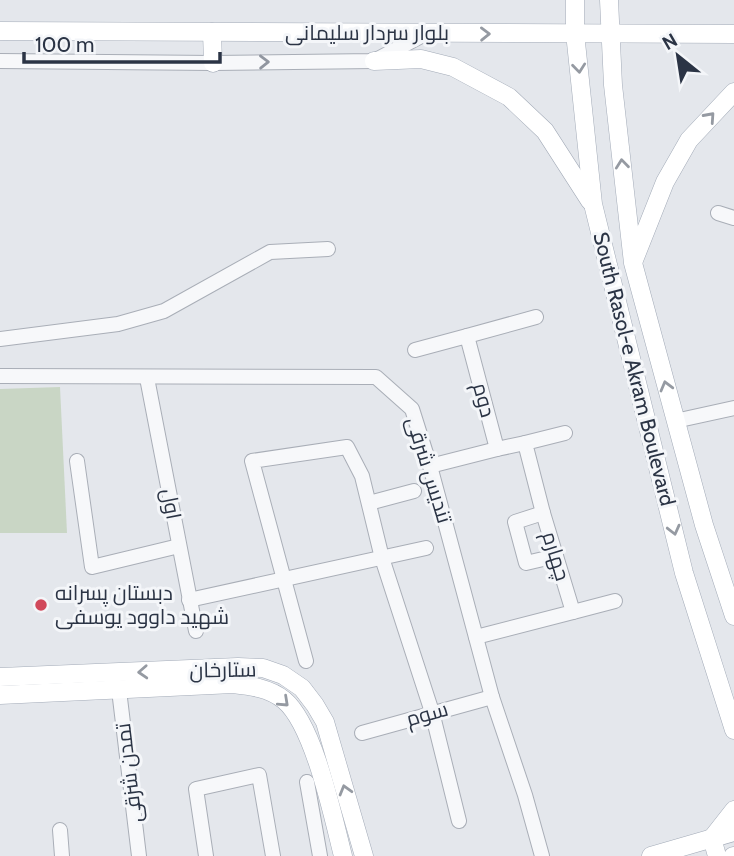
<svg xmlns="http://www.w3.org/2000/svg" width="734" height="856" font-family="Cabin,Cairo,sans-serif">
  <rect width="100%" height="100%" fill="#e4e7ec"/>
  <path fill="#c9d6c5" d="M60,387L67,533H0V389Z"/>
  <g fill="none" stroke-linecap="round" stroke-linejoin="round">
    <g stroke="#a9aeb7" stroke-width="16">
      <g id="minor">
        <path d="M0,61L213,63L374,61L425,34"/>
        <path d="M718,213L734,218"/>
        <path d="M467,336L536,317"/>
        <path d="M0,339L118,324L164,311L270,252L328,249"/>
        <path d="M415,350L467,336L497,449L430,466"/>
        <path d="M0,376L376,377L412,409L430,466L492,697L525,795L542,856"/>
        <path d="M147,378L196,631"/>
        <path d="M675,421L734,408"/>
        <path d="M497,449L525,443"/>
        <path d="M77,461L92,567L179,546"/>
        <path d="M369,503L414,491"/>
        <path d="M543,513L515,522L526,563L556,556"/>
        <path d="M189,600L426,548"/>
        <path d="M573,612L615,601"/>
        <path d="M476,637L573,612L543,513L525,443L565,433"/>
        <path d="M306,661L252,461L347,447L362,476L382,558L432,712L459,821"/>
        <path d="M119,690L139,856"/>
        <path d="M362,733L492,697"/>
        <path d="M307,782L320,856"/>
        <path d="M60,830L62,856"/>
        <path d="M206,856L196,789L259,775L273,856"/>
      </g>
    </g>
    <g stroke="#a3abb8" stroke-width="19">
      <g id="major">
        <path d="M575,0V33L593,204L684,573L734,730"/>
        <path d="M609,0L613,85L633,263L704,525L734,616"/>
        <path d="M0,31L734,34"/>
        <path d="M212,32L213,63"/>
        <path d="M374,61L421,59L453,67L509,97L545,131L590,201"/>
        <path d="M634,260L665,182L689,140L734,92"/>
        <path d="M0,677L238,667L263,668L283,675L302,688L315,705L325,722L364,856"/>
        <path d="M0,695L233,684C251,686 269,688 284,700C314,725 333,817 343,856"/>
        <path d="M651,856L734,832"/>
        <path d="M717,856L712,838L734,810"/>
        <path d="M733,856H734"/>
      </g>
    </g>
    <use href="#minor" stroke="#f7f8fa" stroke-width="14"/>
    <use href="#major" stroke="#fff" stroke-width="18"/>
  </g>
  <defs><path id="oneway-chevron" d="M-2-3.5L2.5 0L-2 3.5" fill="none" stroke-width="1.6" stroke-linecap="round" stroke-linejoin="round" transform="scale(1.75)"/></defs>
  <g stroke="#959aa2">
    <use href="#oneway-chevron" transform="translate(485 34) rotate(-1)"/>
    <use href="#oneway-chevron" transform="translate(579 68) rotate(84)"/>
    <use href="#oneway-chevron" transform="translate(710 117) rotate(-48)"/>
    <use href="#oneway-chevron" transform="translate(622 164) rotate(-96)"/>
    <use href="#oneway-chevron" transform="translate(666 386) rotate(-105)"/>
    <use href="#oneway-chevron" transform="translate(674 530) rotate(76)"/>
    <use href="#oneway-chevron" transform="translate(143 672) rotate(177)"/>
    <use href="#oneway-chevron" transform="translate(284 702) rotate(43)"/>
    <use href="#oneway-chevron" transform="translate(345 790) rotate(-106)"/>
  </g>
  <use stroke="#9196a0" href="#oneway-chevron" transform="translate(264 62) rotate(-1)"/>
  <circle fill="#d1495b" stroke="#f4f6f9" stroke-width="2.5" cx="41" cy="605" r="7"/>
  <g text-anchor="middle" stroke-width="6" stroke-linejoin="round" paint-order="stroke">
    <g font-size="21" fill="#2b3445" stroke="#f4f6f9">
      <text x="367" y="40">بلوار سردار سلیمانی</text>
      <text transform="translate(634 369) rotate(76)" y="7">South Rasol-e Akram Boulevard</text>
      <text transform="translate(484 400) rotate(75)" y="7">دوم</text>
      <text transform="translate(429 470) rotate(73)" y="7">تندیس شرقی</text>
      <text transform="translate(171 504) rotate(79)" y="7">اول</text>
      <text transform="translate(556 556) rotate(73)" y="7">چهارم</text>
      <text transform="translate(223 670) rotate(-1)" y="7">ستارخان</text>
      <text transform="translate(427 714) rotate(-16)" y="7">سوم</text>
      <text transform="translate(129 773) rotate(-97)" y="7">تمدن شزقی</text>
    </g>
    <g font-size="21" fill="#2b3445" stroke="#f4f6f9" text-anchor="start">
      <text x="55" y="600">دبستان پسرانه<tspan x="55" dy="24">شهید داوود یوسفی</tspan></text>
    </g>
  </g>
  <g transform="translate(678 56) rotate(330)" stroke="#f4f6f9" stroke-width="5" paint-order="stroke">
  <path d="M0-5L12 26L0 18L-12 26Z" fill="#2b3445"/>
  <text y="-10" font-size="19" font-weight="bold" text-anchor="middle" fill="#2b3445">N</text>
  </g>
  <path d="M24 52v10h196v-10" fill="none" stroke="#2b3445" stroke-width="3.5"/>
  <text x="35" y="52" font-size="21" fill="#2b3445" stroke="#f4f6f9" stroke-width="5" paint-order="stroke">100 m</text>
</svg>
